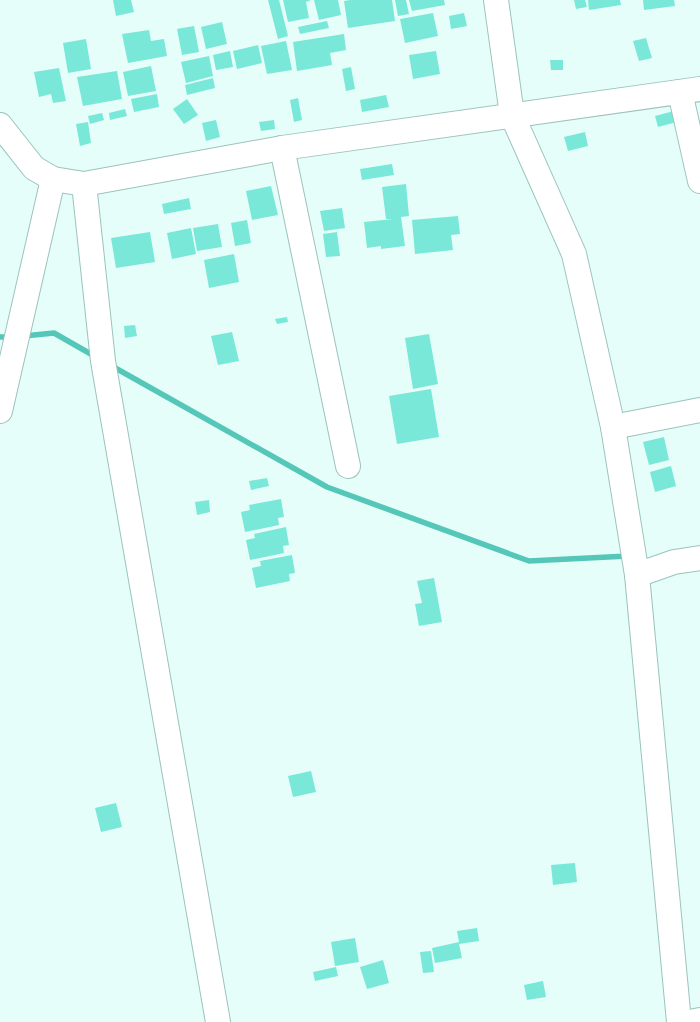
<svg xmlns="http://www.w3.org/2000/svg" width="700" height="1022" font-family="'Titillium Web',sans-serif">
  <rect width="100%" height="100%" fill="#e5fef9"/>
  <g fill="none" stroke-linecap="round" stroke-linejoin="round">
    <g stroke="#55c7b8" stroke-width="5.5">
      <path d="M24,336L54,333L96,357"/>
      <path d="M0,337H12"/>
      <path d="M110,365L327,487L529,561L628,556"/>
    </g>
  </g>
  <g fill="#79e8d8">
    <path d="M113,0H131L134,12L116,16Z"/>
    <path d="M268,0H279L288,36L278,39Z"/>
    <path d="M283,0H311L306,2L309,18L288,22Z"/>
    <path d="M314,0H338L341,15L319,20Z"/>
    <path d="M350,0H392L395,21L348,28L344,1Z"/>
    <path d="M395,0H406L409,14L398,16Z"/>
    <path d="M409,0H444L445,5L412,11Z"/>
    <path d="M574,0H585L587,7L576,9Z"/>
    <path d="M588,0H620L621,5L589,10Z"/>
    <path d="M643,0H674L675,6L644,10Z"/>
    <path d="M433,13L438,36L405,43L400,19Z"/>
    <path d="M464,13L467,26L451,29L449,16Z"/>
    <path d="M327,21L329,28L300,34L298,27Z"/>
    <path d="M222,22L227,44L206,49L201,27Z"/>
    <path d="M194,26L199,52L182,55L177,29Z"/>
    <path d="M149,30L151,41L164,39L167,56L128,63L122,34Z"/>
    <path d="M344,34L346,50L330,53L332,65L297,71L293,42Z"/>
    <path d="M646,38L652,58L639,61L633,41Z"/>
    <path d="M86,39L91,69L68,73L63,43Z"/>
    <path d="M286,41L292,70L267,74L261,46Z"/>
    <path d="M258,45L262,63L237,69L233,51Z"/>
    <path d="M230,51L233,67L216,70L213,55Z"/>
    <path d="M436,51L440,74L413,79L409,55Z"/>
    <path d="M209,56L213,76L186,83L181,62Z"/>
    <path d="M550,60H563V70H551Z"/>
    <path d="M151,66L156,91L128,96L123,72Z"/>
    <path d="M351,67L355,89L346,91L342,69Z"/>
    <path d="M59,68L66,101L53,103L51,94L39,97L34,72Z"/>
    <path d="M117,71L122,99L83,106L77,77Z"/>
    <path d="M213,78L215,88L187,95L185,85Z"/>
    <path d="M157,94L159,107L134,112L131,99Z"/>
    <path d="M386,95L389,107L362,112L360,100Z"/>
    <path d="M298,98L302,120L294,122L290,100Z"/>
    <path d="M187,99L198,115L184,124L173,109Z"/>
    <path d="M125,109L127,116L110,120L109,113Z"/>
    <path d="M674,111L677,122L658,127L655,116Z"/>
    <path d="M102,113L104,120L90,124L88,116Z"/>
    <path d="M216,120L220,137L206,141L202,123Z"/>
    <path d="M274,120L275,129L261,131L259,122Z"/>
    <path d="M88,122L91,143L80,146L76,124Z"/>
    <path d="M585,132L588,146L568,151L564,137Z"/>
    <path d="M392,164L394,175L362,180L360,169Z"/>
    <path d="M406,184L409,216L401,217L405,246L381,249V246L367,248L364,222L393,219H386L382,187Z"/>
    <path d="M271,186L278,215L252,220L246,191Z"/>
    <path d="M189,198L191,209L164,214L162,204Z"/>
    <path d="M342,208L345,228L324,231L320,211Z"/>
    <path d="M458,216L460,234L451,235L453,250L415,254L412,220Z"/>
    <path d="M247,220L251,243L235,246L231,223Z"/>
    <path d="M218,224L222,247L197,251L193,228Z"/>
    <path d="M191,228L196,254L172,259L167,233Z"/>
    <path d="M150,232L155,262L116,268L111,238Z"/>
    <path d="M337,232L340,256L326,257L323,234Z"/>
    <path d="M234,254L239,282L209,288L204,260Z"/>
    <path d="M287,317L288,322L277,324L275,319Z"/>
    <path d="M135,325L137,336L125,338L124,326Z"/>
    <path d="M232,332L239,361L218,365L211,336Z"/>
    <path d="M429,334L438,384L413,389L405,338Z"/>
    <path d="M431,389L439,437L397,444L389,396Z"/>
    <path d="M664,437L669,460L649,465L643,442Z"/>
    <path d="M671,466L676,486L655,492L650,472Z"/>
    <path d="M267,478L269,486L251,490L249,481Z"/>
    <path d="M281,499L284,517L278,518L279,525L245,532L241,512L250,510L249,505Z"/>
    <path d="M209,500L210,512L197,515L195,502Z"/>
    <path d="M286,527L289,545L283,546L284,553L250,560L246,540L255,538L254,534Z"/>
    <path d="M292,555L295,573L289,574L290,581L256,588L252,568L261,566L260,561Z"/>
    <path d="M434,578L442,622L419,626L415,604L422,603L417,581Z"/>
    <path d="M311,771L316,792L293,797L288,776Z"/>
    <path d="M116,803L122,827L101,832L95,808Z"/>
    <path d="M575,863L577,882L553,885L551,865Z"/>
    <path d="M477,928L479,941L459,944L462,958L435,963L432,948L459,942L457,931Z"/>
    <path d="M355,938L359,962L335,966L331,942Z"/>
    <path d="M431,951L434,972L423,973L420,952Z"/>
    <path d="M383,960L389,983L367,989L360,967Z"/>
    <path d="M336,967L338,976L315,981L313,972Z"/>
    <path d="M543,981L546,997L527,1000L524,985Z"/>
  </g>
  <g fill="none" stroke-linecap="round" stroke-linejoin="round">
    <g stroke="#9bc3bc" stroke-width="26">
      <g id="minor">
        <path d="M496,0L512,115L574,254L613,427L637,575L679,1022"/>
        <path d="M680,92L700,181"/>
        <path d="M0,125L34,168L53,179L84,184L282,148L700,89"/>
        <path d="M282,148L348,466"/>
        <path d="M84,184L103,361L218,1022"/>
        <path d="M0,411L53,179"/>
        <path d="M613,427L700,410"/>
        <path d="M637,575L674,562L700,558"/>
        <path d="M690,1022L700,1020"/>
      </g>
    </g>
    <use href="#minor" stroke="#fff" stroke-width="24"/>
  </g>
</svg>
